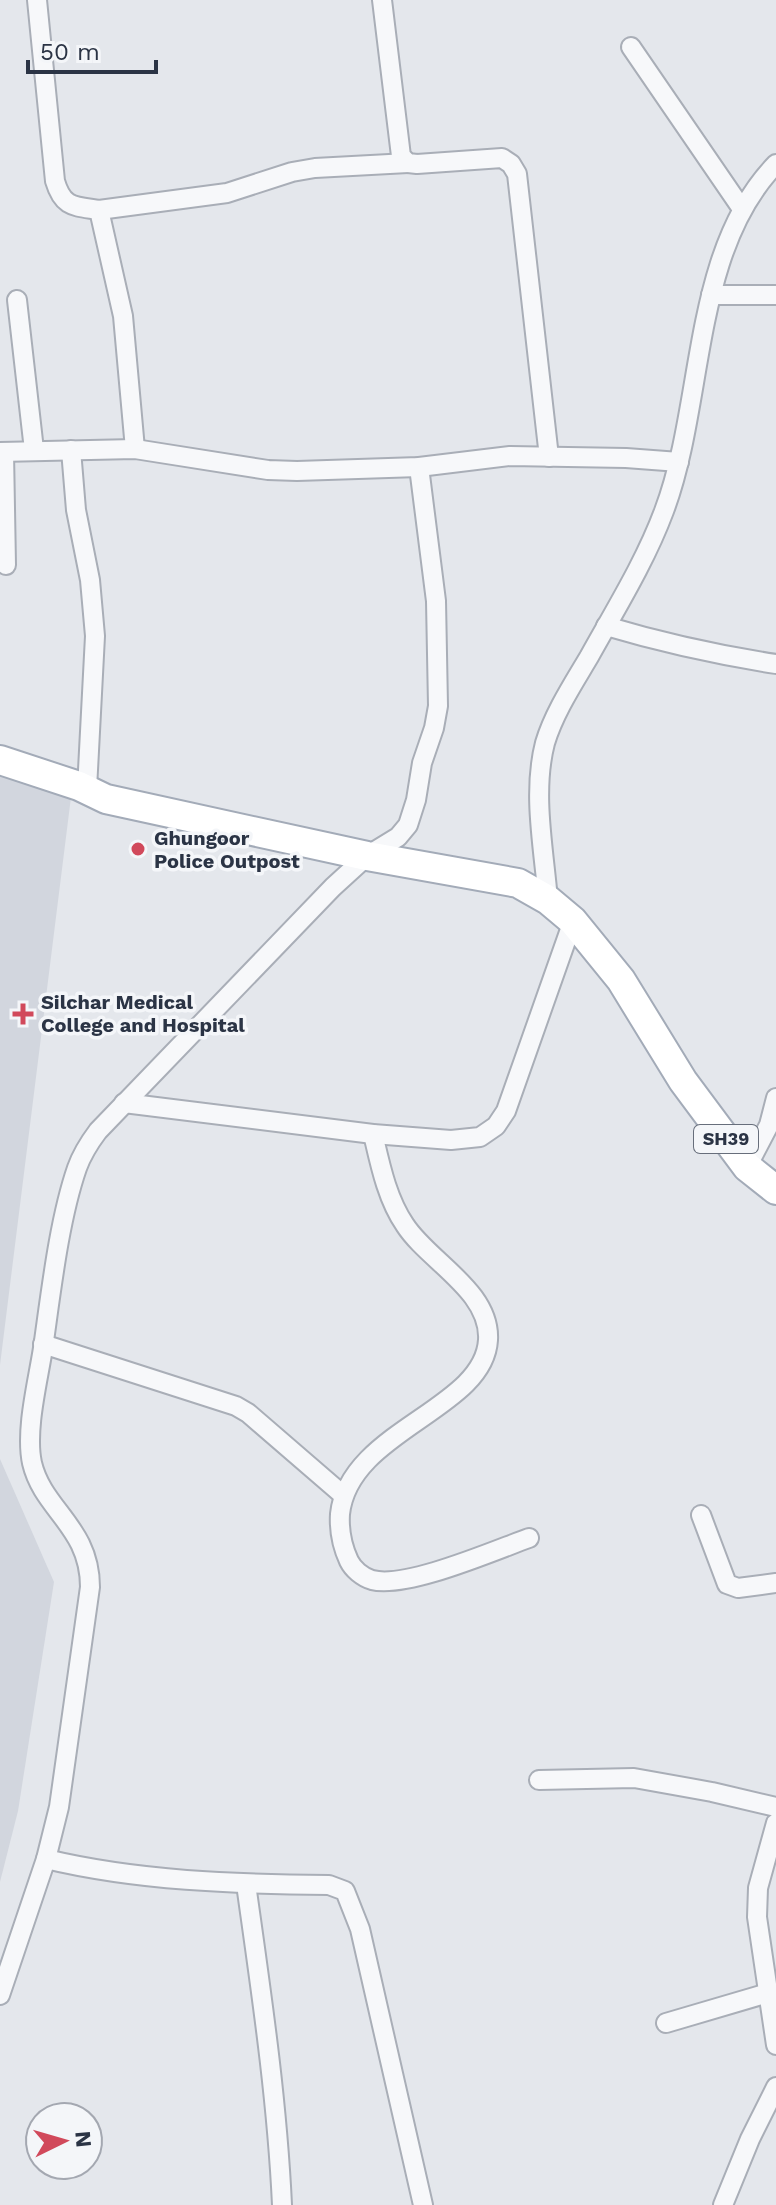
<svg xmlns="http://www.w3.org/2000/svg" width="776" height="2205" font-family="'Work Sans',sans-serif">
  <rect width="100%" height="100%" fill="#e4e7ec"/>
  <g fill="#d2d6de">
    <path d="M0,762L73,781L0,1365Z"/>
    <path d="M0,1459L54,1582L18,1811L0,1882Z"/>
  </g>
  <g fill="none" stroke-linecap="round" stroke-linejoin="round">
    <g stroke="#a9aeb7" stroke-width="22">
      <g id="minor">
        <path d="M37,0L55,181C63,208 74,206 99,210L123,316L135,449"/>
        <path d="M382,0L401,156L408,163L417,164L502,158L511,164L517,174L549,457"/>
        <path d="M631,47L742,209"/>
        <path d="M99,210L227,193L292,172L315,168L408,163"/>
        <path d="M711,295H776"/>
        <path d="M17,300L34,450"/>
        <path d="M71,450L76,510L90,580L95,636L87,789"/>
        <path d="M0,452L135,449L268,470L297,471L419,467L510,456L626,458L679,462"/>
        <path d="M4,452L6,565"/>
        <path d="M606,626C663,643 718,655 776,664"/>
        <path d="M548,900C544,850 532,793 545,743C554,713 573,684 589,657C615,610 645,562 664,511C705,403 691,251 776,164"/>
        <path d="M124,1103L373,1134L451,1140L480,1137L496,1126L506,1111L573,921"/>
        <path d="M373,1134C380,1164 387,1199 405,1225C428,1261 491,1291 488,1340C484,1410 349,1430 340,1514C339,1530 342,1546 349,1561C353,1569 362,1577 372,1580C406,1589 493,1551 529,1538"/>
        <path d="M747,1167L769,1125L776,1098"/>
        <path d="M43,1344L236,1406L248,1413L343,1495"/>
        <path d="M701,1515L727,1584L738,1588L776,1583"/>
        <path d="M539,1780L634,1778L712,1792L776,1807"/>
        <path d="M776,1823L758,1888L757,1917L776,2045"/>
        <path d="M46,1859C138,1881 234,1884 329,1885L345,1891L360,1929L423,2205"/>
        <path d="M246,1884C261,1991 277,2097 282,2205"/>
        <path d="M0,1995L46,1859L59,1807L90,1587C90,1527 43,1510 32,1463C25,1430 38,1381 43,1348C51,1292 59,1220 77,1168C82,1154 89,1143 98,1131L333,887L367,856L398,837L408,825L416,800L422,763L434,728L438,706L436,601L419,467"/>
        <path d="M666,2023L768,1993"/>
        <path d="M723,2205L750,2139L776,2087"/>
      </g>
    </g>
    <g stroke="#a3abb8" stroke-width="32">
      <path id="primary" d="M0,760L79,786L106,799L367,856L518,883L548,900L573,921L621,980L683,1081L747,1167L776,1190"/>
    </g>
    <use href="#minor" stroke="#f7f8fa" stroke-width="18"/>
    <use href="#primary" stroke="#fff" stroke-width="28"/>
  </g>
  <g fill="#d1495b" stroke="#f4f6f9" stroke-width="3">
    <circle cx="138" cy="849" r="8"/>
    <path d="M19 1002h8v8h8v8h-8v8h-8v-8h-8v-8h8z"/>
  </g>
  <g text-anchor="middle" stroke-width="7" stroke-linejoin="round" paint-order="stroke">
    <rect fill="#f4f6f9" stroke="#676e7b" stroke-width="2" x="694" y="1125" width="64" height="28" rx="6"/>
    <g font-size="18" font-weight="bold" fill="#2b3445">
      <text x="726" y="1145">SH39</text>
    </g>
    <g font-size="20" font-weight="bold" fill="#2b3445" stroke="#f4f6f9" text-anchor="start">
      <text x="154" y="845">Ghungoor<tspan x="154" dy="23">Police Outpost</tspan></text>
      <text x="41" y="1009">Silchar Medical<tspan x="41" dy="23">College and Hospital</tspan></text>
    </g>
  </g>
  <g transform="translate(64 2141) rotate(85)"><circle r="38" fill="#f4f6f9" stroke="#a4a8b1" stroke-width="2"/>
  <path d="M0-6L14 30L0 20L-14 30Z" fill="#d1495b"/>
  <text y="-12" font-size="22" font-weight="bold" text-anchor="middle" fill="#2b3445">N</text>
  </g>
  <path d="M28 60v12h128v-12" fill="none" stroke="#2b3445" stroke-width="4"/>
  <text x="40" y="60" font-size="24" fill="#2b3445" stroke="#f4f6f9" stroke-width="6" paint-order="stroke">50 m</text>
</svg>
